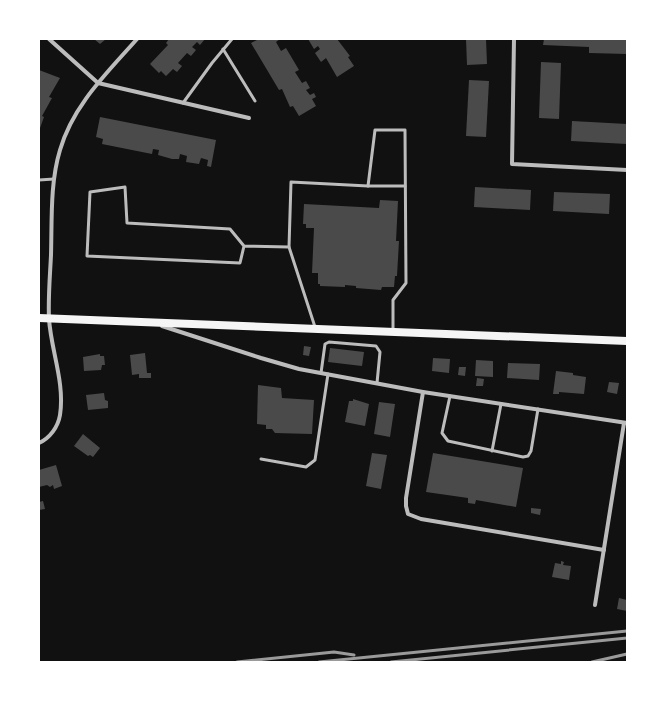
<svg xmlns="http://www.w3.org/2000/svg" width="666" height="701" font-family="'Fira Sans Condensed',sans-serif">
  <rect width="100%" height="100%" fill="#111"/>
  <g fill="#4a4a4a">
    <path d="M94,39H106L100,44Z"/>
    <path d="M169,39H205L200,45L197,42L192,47L196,50L191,56L187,53L178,63L182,66L177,72L173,69L166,76L161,71L159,73L150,64L168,45L166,43Z"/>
    <path d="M259,39H280L276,42L281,51L286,48L299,70L295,72L302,83L306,81L310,88L306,90L310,95L314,93L316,97L312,99L316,106L299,116L293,106L290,107L282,89L279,90L251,43Z"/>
    <path d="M308,39H337L350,56L348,57L354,66L337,77L326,58L321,62L315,53L320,49L318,46L314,49Z"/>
    <path d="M466,39H486L487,64L467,65Z"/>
    <path d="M544,39H627V54L589,53V47L543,45Z"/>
    <path d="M541,62L561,63L559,119L539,118Z"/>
    <path d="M39,70L60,78L49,97L52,98L42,116L44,117L40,128Z"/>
    <path d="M469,80L489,81L486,137L466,136Z"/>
    <path d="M100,117L216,140L211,167L207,166L208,160L201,158L199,164L186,162L187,156L180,154L179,159H172L158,155L159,150L153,149L152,154L102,144L103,139L96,137Z"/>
    <path d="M572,121L627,124V144L571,141Z"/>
    <path d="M475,187L531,190L530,210L474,207Z"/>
    <path d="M554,192L610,194L609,214L553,211Z"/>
    <path d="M380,200L398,201L396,241H399L397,276H395L394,287H382L381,290L356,288V286L345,285V287L320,286V284H318V273H312L314,228H306V224H303L304,204L379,208Z"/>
    <path d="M304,346L311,347L309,356L303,355Z"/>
    <path d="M330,348L364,352L362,366L328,362Z"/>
    <path d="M145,353L147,373H151V378H139V374L132,375L130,355Z"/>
    <path d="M100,354V356H104L105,365H102L101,370L84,371L83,357Z"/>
    <path d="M433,358L450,359L449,373L432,371Z"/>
    <path d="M476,360L493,361V377L475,376Z"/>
    <path d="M508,363L540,364L539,380L507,378Z"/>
    <path d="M459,367H466L465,376L458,375Z"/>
    <path d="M556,371L573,373V375L586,377L584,394L559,392V394H553Z"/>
    <path d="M477,378L484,379L483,386H476Z"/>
    <path d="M609,382L619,383L617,394L607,392Z"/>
    <path d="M258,385L281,388L282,398L314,400L312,434L275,433L272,429H266V425L257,424Z"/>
    <path d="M104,393L105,400L108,401V408L88,410L86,395Z"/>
    <path d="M353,399L369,404L365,426L345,422L349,401H353Z"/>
    <path d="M379,402L395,404L390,437L374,434Z"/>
    <path d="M83,434L100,448L93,457L90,455L88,456L74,446Z"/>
    <path d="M372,453L387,455L381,489L366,486Z"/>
    <path d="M433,453L523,468L516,507L476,500L475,504L468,503V498L426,492Z"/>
    <path d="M56,465L62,486L54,489L53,485L50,487L47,485L39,487V470Z"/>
    <path d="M43,501L45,509L39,510V502Z"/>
    <path d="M531,508L541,509L540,515L531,513Z"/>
    <path d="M561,561L564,562L563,565L571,566L569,580L552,577L555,563L561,564Z"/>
    <path d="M619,598L627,600V611L617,609Z"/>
  </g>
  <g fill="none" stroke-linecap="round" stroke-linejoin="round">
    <g stroke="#bcbcbc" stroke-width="3">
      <path d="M223,49L255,101"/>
      <path d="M183,103L212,63L232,39"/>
      <path d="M39,180L54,179"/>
      <path d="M368,186H405"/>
      <path d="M244,246L230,229L127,223L125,187L90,192L87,256L240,263L244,246L289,247"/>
      <path d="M315,327L289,247L291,182L368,186L375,130H405L406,283L393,300V331"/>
      <path d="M321,373L325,344L329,342L376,346L380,352L377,383"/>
      <path d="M450,396L442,433L448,441L523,457L528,456L531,451L538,409"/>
      <path d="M492,451L501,404"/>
      <path d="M261,459L306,467L315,460L328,374"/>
    </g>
    <g stroke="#bcbcbc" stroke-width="4">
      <path d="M49,39L98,83L249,118"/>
      <path d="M514,39L512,164L627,170"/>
      <path d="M162,326L261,358L299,369L423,392L627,423"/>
      <path d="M423,392L406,498V506L408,514L421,519L604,550"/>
      <path d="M39,443C50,438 58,427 60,415C65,383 51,350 49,319C48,298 50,276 51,255C52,220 50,183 60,150C73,105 107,73 137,39"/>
      <path d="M595,605L624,423"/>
    </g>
    <path stroke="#f5f5f5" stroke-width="8" d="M39,318L627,341"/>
    <g stroke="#9a9a9a" stroke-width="3">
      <path d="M237,662L334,652L354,655"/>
      <path d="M319,662L627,631"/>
      <path d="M391,662L627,638"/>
      <path d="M592,662L627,654"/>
    </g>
  </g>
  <rect width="666" height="701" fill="none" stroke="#ffffff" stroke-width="80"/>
</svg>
